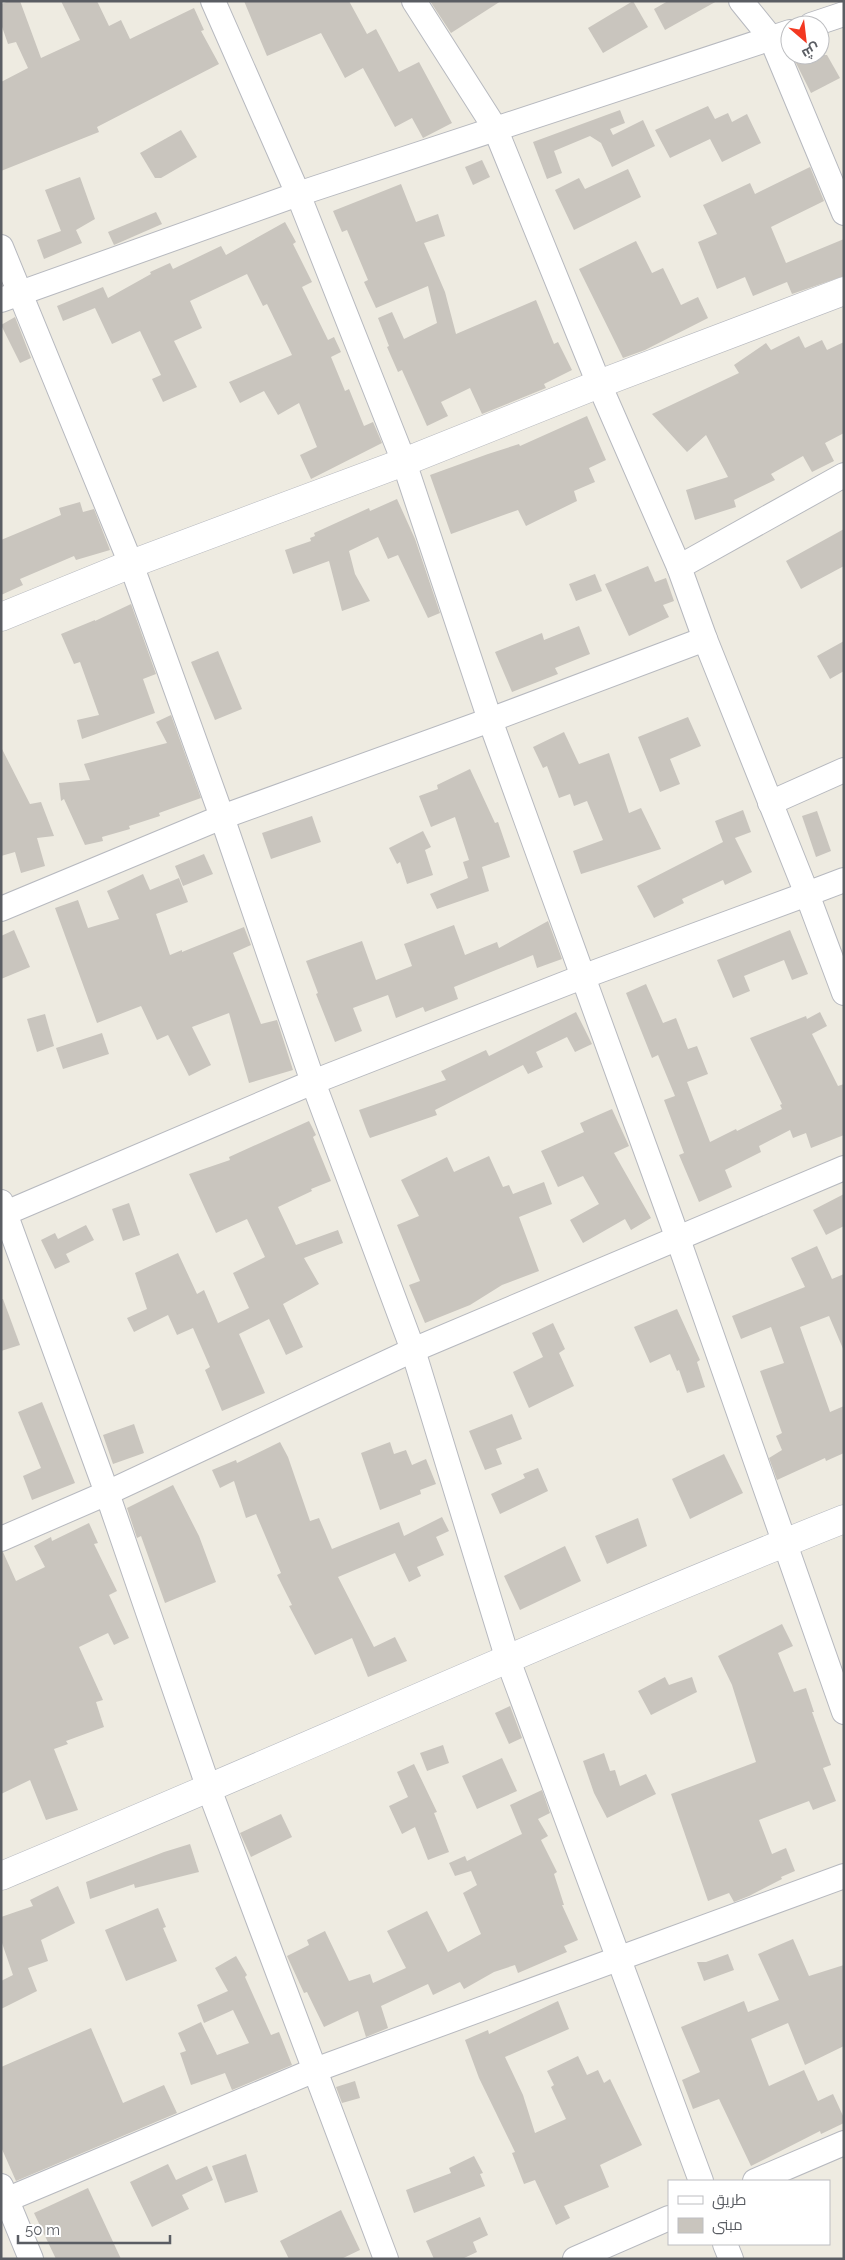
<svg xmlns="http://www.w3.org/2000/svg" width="845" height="2260" font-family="Raleway,Cairo,sans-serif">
  <rect width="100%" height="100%" fill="#eeebe1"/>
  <g fill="#c9c5be">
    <path d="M9,1H20L41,58L80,40L61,1H97L109,26L121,20L130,39L194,8L204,30L201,31L219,64L97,127L99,132L1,171V82L28,68L16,42L8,44L1,24V4Z"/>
    <path d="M244,1H349L367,34L376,29L399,72L419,62L452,123L423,138L412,118L395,127L363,68L345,78L321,33L267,56Z"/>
    <path d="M430,1H501L451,33Z"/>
    <path d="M633,1L648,27L603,53L588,28Z"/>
    <path d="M668,1H717L665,30L654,9Z"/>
    <path d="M806,55H827L840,78L811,93L795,61Z"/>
    <path d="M708,106L715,119L728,113L732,122L747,114L761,143L722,162L710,139L670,158L655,130Z"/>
    <path d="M620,110L625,123L610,129L613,135L643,120L655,146L612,167L601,143L590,136L554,151L562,173L547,179L533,142Z"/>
    <path d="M181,130L197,157L161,178H155L140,153Z"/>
    <path d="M482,160L490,177L473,185L465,167Z"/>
    <path d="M810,167L824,201L771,227L786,263L844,239V276L792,294L787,282L753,296L745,277L717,289L698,242L717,234L703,205L750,183L755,194Z"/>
    <path d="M628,169L641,197L574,230L555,190L579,178L585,189Z"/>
    <path d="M80,177L95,219L76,230L82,243L44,259L37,240L61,231L45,190Z"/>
    <path d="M401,184L416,222L438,214L445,236L424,243L445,292L456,334L536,300L554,344L558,342L572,370L544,384L546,388L482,414L470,388L441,402L448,416L427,426L402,370L398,372L387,347L389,346L378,318L392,312L404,339L437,323L428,286L376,308L364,282L368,280L347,230L342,232L333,211Z"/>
    <path d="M156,212L162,224L114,245L108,232Z"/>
    <path d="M285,222L296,242L293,244L312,282L302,287L328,340L334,337L341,352L331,357L345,391L349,389L364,426L373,422L382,443L311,479L300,455L317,447L299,403L278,415L264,391L240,403L229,382L292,355L267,304L263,306L247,274L190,301L202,328L174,341L197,387L163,402L152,379L161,375L140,331L112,344L95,308L63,321L57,306L103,287L108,298L151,274L150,272L170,263L173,269L221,246L226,255Z"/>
    <path d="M636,241L652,273L663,268L681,305L698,297L708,318L645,350L623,358L579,269Z"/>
    <path d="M15,317L31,358L20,363L1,325Z"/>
    <path d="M799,336L805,348L822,340L827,350L844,342V433L825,443L834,461L812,472L803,456L771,474L775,480L734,500L736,507L695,520L686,490L728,477L706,435L687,452L652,414L739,373L734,365L766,343L771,350Z"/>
    <path d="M587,416L606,460L589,468L595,482L574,491L577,501L526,526L518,510L451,534L430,475L488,454L519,444L520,446Z"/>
    <path d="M397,499L415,539L440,613L428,618L398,555L388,559L378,537L349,551L355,574L370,601L342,611L329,561L293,574L285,550L311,541L310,538L315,536L314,533L369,508L370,511Z"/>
    <path d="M80,502L83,512L94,509L110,550L76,560L74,556L20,579L23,585L1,595V540L61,515L59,508Z"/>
    <path d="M844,529V566L801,589L786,561Z"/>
    <path d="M648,566L655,582L666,578L674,601L663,605L669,617L629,636L605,584Z"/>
    <path d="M595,574L602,591L576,601L569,584Z"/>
    <path d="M131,604L156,674L143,679L155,713L82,739L77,720L99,715L80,662L74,664L61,634L95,620V621Z"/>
    <path d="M579,626L590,654L555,668L558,674L512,692L495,652L542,633L544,640Z"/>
    <path d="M844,641V671L830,679L817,656Z"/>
    <path d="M218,651L242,709L215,720L191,662Z"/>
    <path d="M171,715L201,798L159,813L160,816L129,826L130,829L102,837L103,841L85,845L64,799L61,801L59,783L90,780L84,764L167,743L156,722Z"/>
    <path d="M688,717L701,746L670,759L680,784L660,792L638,737Z"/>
    <path d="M564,732L579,764L609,753L629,813L641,808L661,849L581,874L573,851L603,840L587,801L574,806L570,794L559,798L547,766L543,768L533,747Z"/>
    <path d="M1,747L30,804L41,802L54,836L37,838L45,866L21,873L15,852L1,856Z"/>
    <path d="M470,769L495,823L498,822L510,857L482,867L489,891L437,909L430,894L468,878L463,862L469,860L455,817L431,827L419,796L438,789L437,785Z"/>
    <path d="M743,810L751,832L735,838L752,872L725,885L723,880L682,899L684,903L654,918L637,886L723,842L715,821Z"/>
    <path d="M817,811L831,851L816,857L802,816Z"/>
    <path d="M312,816L321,842L271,859L262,833Z"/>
    <path d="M423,831L431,847L425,850L433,875L407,884L400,862L397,864L389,848Z"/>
    <path d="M204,854L213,874L183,886L175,866Z"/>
    <path d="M143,874L150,890L179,878L188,902L156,914L170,955L182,950V952L244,927L251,945L233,953L261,1024L277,1020L293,1070L249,1083L229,1013L192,1027L211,1065L189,1076L168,1035L157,1040L141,1006L97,1023L55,908L78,900L88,928L119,919L107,891Z"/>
    <path d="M548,921L562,959L537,968L533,955L454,987L458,999L425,1012L423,1007L396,1018L388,995L353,1008L362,1031L335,1042L316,994L318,993L306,961L362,941L376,980L412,966L404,944L454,925L465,955L497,942L499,948Z"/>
    <path d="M14,930L30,967L1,979V936Z"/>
    <path d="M790,930L808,974L792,980L784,960L744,976L750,991L733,998L717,960Z"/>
    <path d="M646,984L663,1023L676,1018L688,1049L697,1046L708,1074L687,1082L710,1142L736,1129L737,1131L782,1109L780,1105L782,1104L750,1038L806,1016L807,1019L820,1012L827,1026L812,1034L838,1086L844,1084V1135L811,1148L806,1133L793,1138L790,1130L759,1146L761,1152L725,1170L732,1187L699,1202L679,1155L684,1153L664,1100L675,1096L658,1055L652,1058L626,993Z"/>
    <path d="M576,1012L592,1044L575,1052L567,1037L536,1052L543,1067L528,1074L523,1065L435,1110L437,1115L370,1138L368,1134L359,1110L446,1080L441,1071L486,1050L489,1056Z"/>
    <path d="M45,1014L54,1046L37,1052L27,1019Z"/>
    <path d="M102,1033L109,1054L63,1069L56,1048Z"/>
    <path d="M612,1109L629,1146L614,1153L651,1218L631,1230L625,1219L583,1243L570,1220L599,1204L583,1176L558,1187L541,1151L584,1132L580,1123Z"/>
    <path d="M309,1121L316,1135L313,1137L331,1181L311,1189L312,1191L278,1207L296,1245L338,1230L343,1243L304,1258L319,1284L283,1304L303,1347L286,1355L269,1319L239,1334L265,1393L222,1411L205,1370L210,1367L193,1328L177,1335L168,1315L134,1332L127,1318L147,1309L135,1273L178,1253L197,1294L204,1290L218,1323L249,1308L233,1273L265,1257L247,1219L216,1233L189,1174L230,1160L229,1157Z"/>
    <path d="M489,1156L503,1187L509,1185L513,1194L544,1182L552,1204L519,1217L539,1271L502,1285L470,1305L425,1323L409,1285L420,1281L397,1225L419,1216L401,1180L447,1157L454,1172Z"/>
    <path d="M844,1194V1226L826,1235L813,1210Z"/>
    <path d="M129,1203L140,1235L123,1241L112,1209Z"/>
    <path d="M86,1225L94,1240L66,1254L70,1262L55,1269L41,1240L55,1233L58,1239Z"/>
    <path d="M817,1246L832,1279L844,1274V1351L829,1316L800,1327L830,1412L844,1406V1453L826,1461L825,1458L777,1480L769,1458L782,1450L776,1436L782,1433L760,1371L784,1363L771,1327L741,1339L732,1316L805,1287L791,1258Z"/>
    <path d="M1,1299H3L20,1345L1,1351Z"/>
    <path d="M677,1309L700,1360L697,1362L705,1387L687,1393L679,1370L677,1371L670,1354L650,1363L634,1327Z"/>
    <path d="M553,1323L565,1349L559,1353L574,1386L529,1408L513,1372L543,1357L532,1333Z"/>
    <path d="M42,1402L75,1483L32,1500L23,1476L41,1468L18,1412Z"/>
    <path d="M512,1414L522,1439L496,1449L502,1464L485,1470L469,1431Z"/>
    <path d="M134,1424L144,1453L113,1464L103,1435Z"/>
    <path d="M280,1442L288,1457L310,1521L319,1518L332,1549L399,1522L404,1536L442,1517L449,1531L436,1537L444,1555L417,1567L421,1576L409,1582L395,1553L338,1577L374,1647L395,1637L407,1661L368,1677L352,1638L315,1655L289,1606L292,1605L277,1575L281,1573L256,1514L246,1518L234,1481L220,1488L212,1470L236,1460L237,1463Z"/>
    <path d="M390,1442L394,1454L406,1450L412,1465L426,1459L436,1484L420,1490L421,1494L380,1510L361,1453Z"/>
    <path d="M724,1454L743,1493L690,1519L672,1479Z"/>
    <path d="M538,1468L548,1491L500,1514L491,1494L525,1478L523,1474Z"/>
    <path d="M173,1485L199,1536L216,1582L165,1603L141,1536L137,1538L127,1508Z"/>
    <path d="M638,1518L647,1546L607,1564L595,1536Z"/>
    <path d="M89,1523L98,1543L94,1544L117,1591L109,1595L129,1638L114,1645L108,1633L79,1647L103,1700L96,1702L104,1727L66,1741L68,1744L54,1749L78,1810L46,1820L30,1780L1,1794V1552H3L16,1581L45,1567L34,1546L51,1537L52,1541Z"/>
    <path d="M565,1546L581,1581L520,1610L504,1576Z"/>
    <path d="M782,1624L793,1646L778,1653L794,1692L806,1688L814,1712H812L831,1765L823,1768L836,1801L813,1810L809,1801L759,1820L772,1854L786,1848L795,1871L781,1877L782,1879L749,1896L734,1902L729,1893L708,1901L671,1794L756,1762L732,1685L718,1656Z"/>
    <path d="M665,1677L669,1685L692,1677L697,1692L651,1715L638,1691Z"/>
    <path d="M510,1706L522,1738L509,1744L495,1713Z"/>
    <path d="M443,1745L449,1763L427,1771L420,1753Z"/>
    <path d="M604,1753L610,1771L615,1770L620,1786L646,1774L656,1794L607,1818L594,1793L583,1761Z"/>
    <path d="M502,1758L517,1791L477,1809L462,1776Z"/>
    <path d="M414,1764L437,1812L434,1813L449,1852L428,1860L415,1827L402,1834L389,1806L408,1797L397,1772Z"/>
    <path d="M542,1790L550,1813L538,1819L548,1836L541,1840L557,1872L554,1874L564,1905H562L578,1940L564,1946L567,1952L518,1973L515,1965L494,1972L464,1989L460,1982L433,1995L428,1984L381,2006L388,2028L366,2037L358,2011L324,2027L307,1992L304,1993L287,1956L309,1945L307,1940L325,1931L349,1981L370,1974L373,1983L406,1968L387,1931L427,1911L448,1952L481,1934L463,1893L477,1885L471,1871L455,1876L449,1863L465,1856L467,1861L522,1834L510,1805Z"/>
    <path d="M281,1814L292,1837L251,1857L240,1833Z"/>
    <path d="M190,1844L199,1872L135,1888L134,1884L90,1899L86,1882L164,1852Z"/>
    <path d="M58,1886L75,1923L41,1940L48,1961L28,1968L37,1991L1,2009V1981L13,1975L1,1940V1917L33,1906L30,1900Z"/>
    <path d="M158,1908L166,1927L163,1928L177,1961L126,1981L105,1930Z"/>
    <path d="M793,1939L809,1976L844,1965V2046L805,2065L788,2023L751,2039L769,2086L804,2070L818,2101L833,2094L844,2118V2123L821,2134L820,2131L751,2166L719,2099L693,2109L682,2080L700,2072L681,2027L744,2001L748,2012L779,2000L758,1954Z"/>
    <path d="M728,1954L734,1970L704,1981L697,1962H706Z"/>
    <path d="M236,1956L247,1975L245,1977L271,2035L279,2032L292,2065L232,2090L225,2073L191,2085L180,2053L186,2051L178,2033L201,2022L217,2055L249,2043L233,2010L204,2023L197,2005L228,1991L215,1968Z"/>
    <path d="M558,2001L569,2029L505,2057L523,2095L535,2133L566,2119L551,2087L554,2085L547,2071L578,2056L587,2075L598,2070L604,2083L610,2079L642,2145L600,2165L609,2187L564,2206L570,2218L556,2225L535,2180L524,2184L512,2153L515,2152L479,2078L465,2040L488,2030L489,2034Z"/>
    <path d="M91,2028L123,2103L164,2085L177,2113L16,2181L1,2147V2067Z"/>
    <path d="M355,2081L360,2098L342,2103L336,2087Z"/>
    <path d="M246,2154L258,2192L225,2203L212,2166Z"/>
    <path d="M474,2156L483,2173L480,2174L485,2186L414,2213L406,2190L451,2173L449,2168Z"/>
    <path d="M168,2164L176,2180L207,2166L213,2180L182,2195L189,2209L152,2227L130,2182Z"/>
    <path d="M88,2188L121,2259H56L34,2213Z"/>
    <path d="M341,2210L360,2250L341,2259H289L280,2241Z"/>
    <path d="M480,2217L488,2235L473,2242L477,2252L462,2259H434L426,2241Z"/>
  </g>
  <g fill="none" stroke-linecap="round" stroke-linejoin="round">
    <g stroke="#b7b9bf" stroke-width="26">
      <g id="minor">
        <path d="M213,1L298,194L404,462L490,720L678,1239L844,1712"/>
        <path d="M414,1L495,128L599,384L679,567L705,639L807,894L844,880"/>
        <path d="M741,1L771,38L844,213"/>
        <path d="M811,25L844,14"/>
        <path d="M1,247L131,564L222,817L313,1082L413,1350L508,1660L701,2181"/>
        <path d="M1,300L298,194L790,32"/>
        <path d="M679,567L844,475"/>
        <path d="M770,803L844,770"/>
        <path d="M1,909L222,817L490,720L705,639"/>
        <path d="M1,1202L107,1493L209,1789L386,2259"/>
        <path d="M1,1215L313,1082L582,977L807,894L844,993"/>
        <path d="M1,1539L107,1493L413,1350L844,1168"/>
        <path d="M755,2181L844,2143"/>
        <path d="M1,2186L31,2259"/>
        <path d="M1,2202L315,2070L844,1876"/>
        <path d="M725,2244L731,2259"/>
        <path d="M575,2259L669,2218"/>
      </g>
    </g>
    <g stroke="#b7b9bf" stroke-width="29">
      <path id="tertiary" d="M1,617L131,564L404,462L599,384L844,291"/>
    </g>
    <g stroke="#b7bac1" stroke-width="29">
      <path id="secondary" d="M1,1876C283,1759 560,1632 844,1519"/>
    </g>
    <use href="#minor" stroke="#fff" stroke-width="24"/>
    <use href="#tertiary" stroke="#fff" stroke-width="28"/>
    <use href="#secondary" stroke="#fff" stroke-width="28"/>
  </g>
  <rect width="845" height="2260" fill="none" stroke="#5a5d63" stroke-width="5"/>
  <rect x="668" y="2180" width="162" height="65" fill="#ffffff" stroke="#bdbec1"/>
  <rect x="678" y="2196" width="25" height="8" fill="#ffffff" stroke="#bdbec1"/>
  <text x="712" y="2205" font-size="15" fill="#5a5d63">طريق</text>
  <rect x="678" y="2218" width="25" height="15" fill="#c9c5be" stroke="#bdbec1"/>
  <text x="712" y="2230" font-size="15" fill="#5a5d63">مبنى</text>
  <g transform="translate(805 40) rotate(152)"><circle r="24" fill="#ffffff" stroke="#bdbec1"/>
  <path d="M0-4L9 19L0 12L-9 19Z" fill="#f33821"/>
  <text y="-8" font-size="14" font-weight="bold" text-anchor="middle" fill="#5a5d63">ش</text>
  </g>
  <path d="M18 2235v8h152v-8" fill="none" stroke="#5a5d63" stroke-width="2.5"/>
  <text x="25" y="2235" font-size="15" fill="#5a5d63" stroke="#ffffff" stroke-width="4" paint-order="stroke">50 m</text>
</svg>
